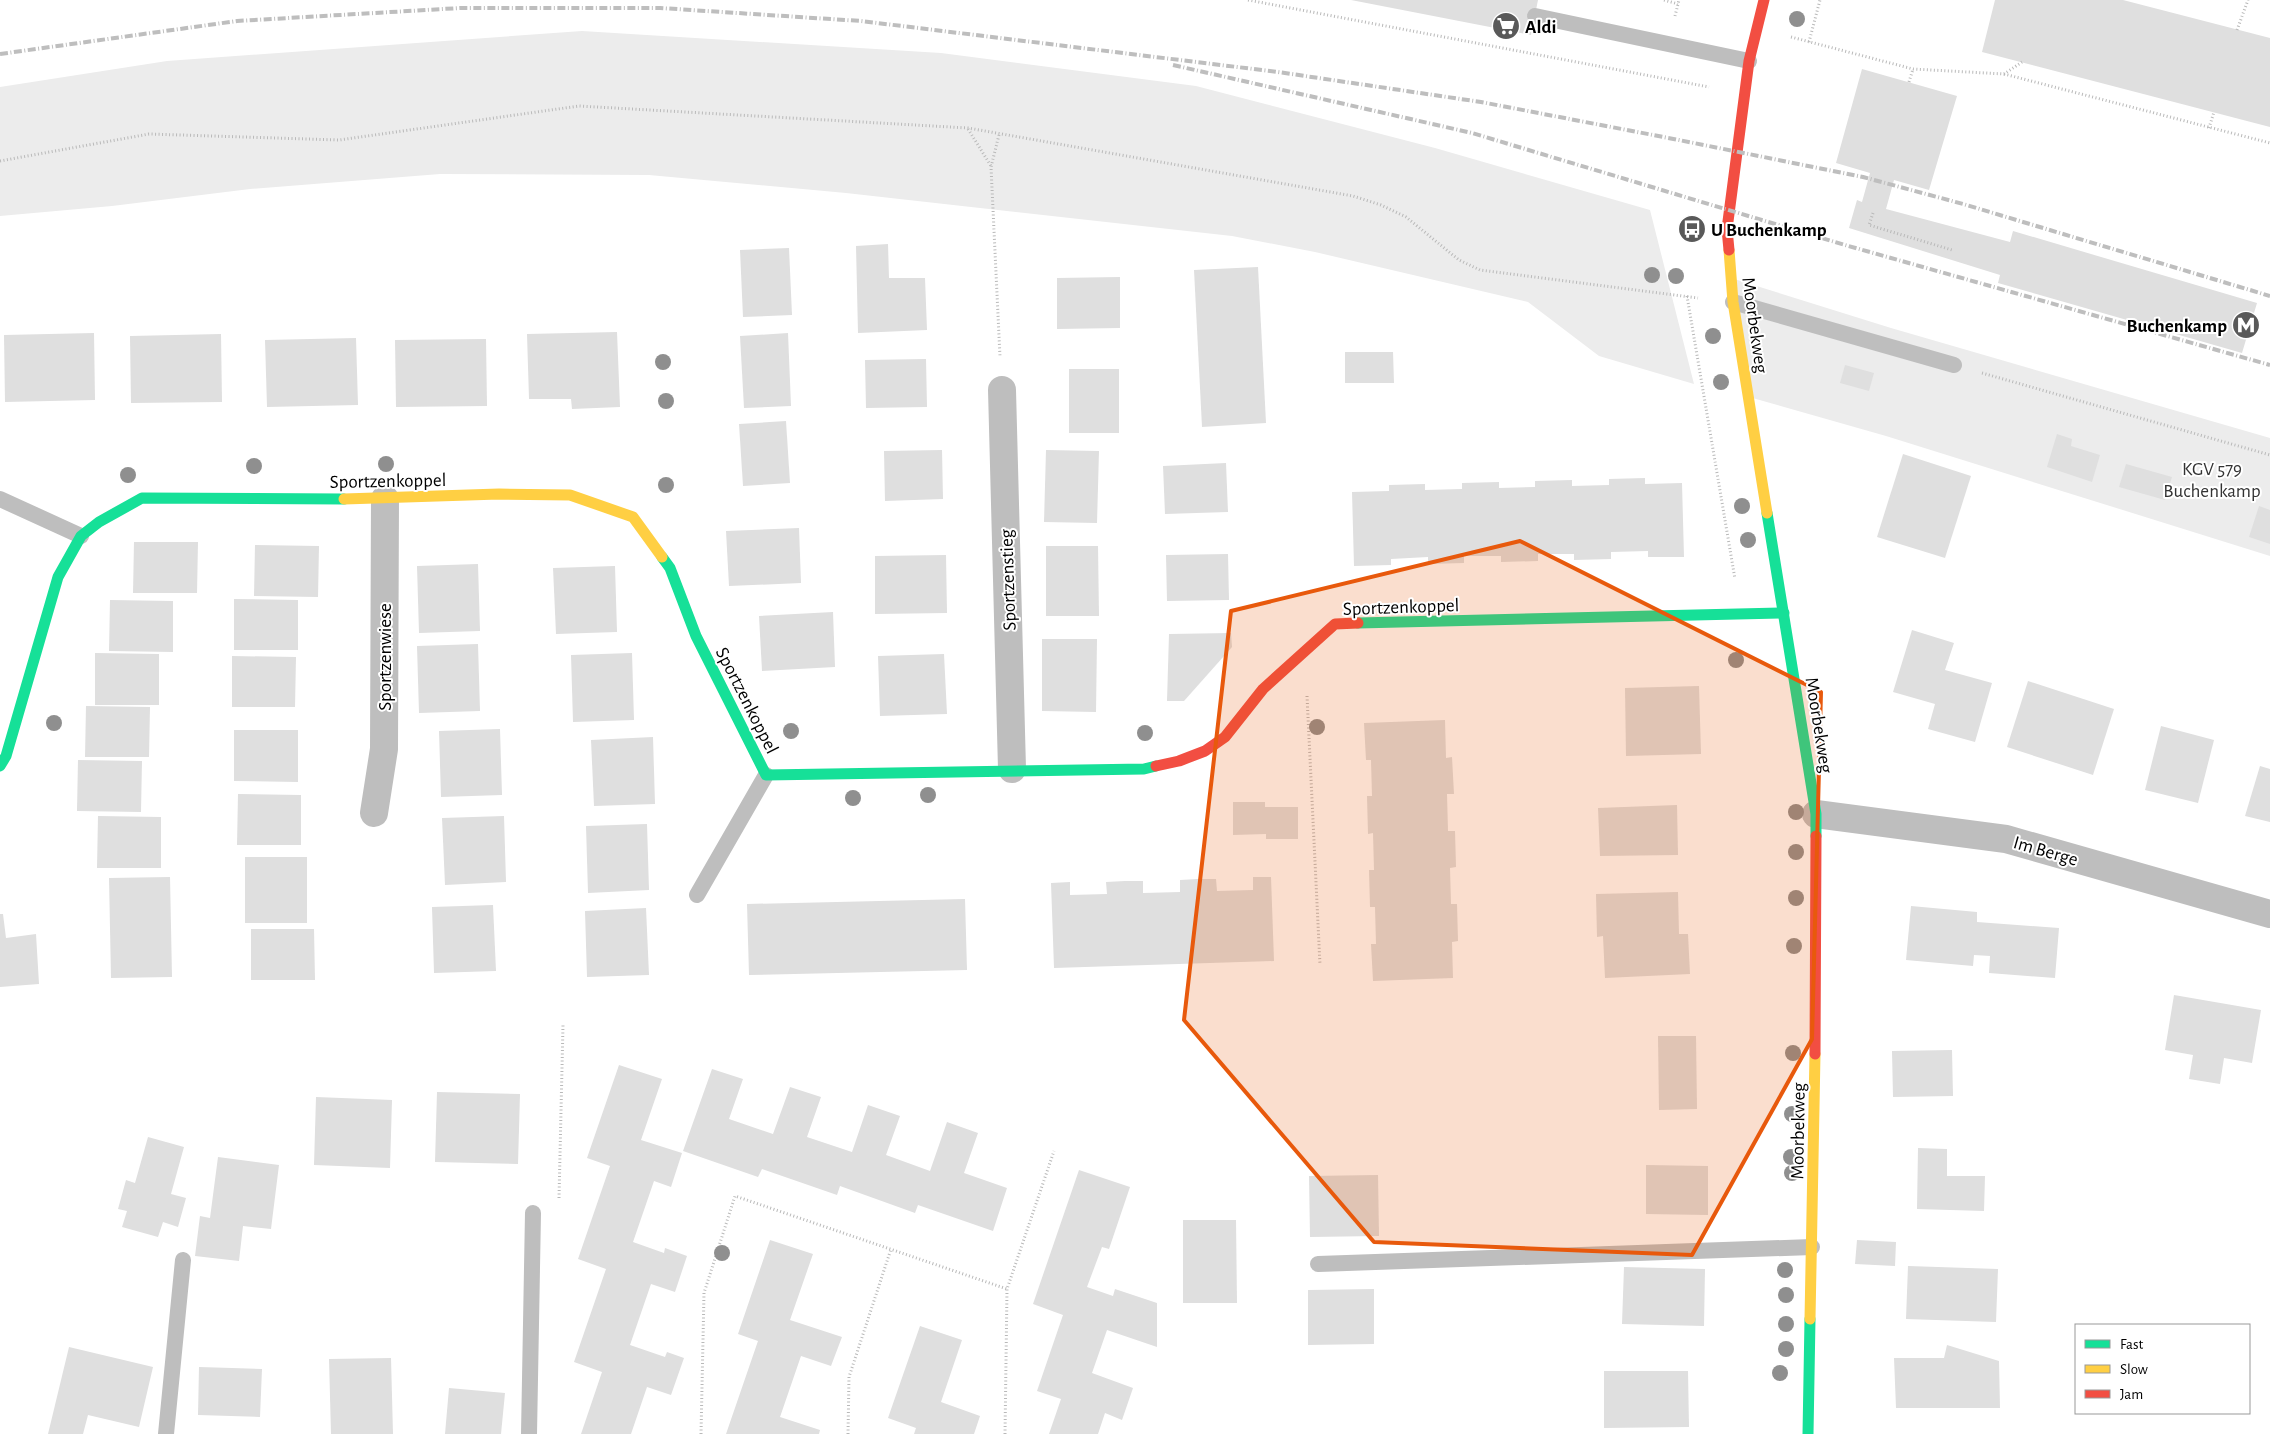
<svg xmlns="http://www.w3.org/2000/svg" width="2270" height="1434" font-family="'Alegreya Sans',sans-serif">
  <rect width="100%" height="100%" fill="#fff"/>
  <g fill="#ececec">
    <path d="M582,31L941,53L1196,86L1435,148L1650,210L1694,384L1599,356L1528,302L1315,252L1232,236L846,193L649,175L440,174L250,189L112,206L0,216V87L167,61Z"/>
    <path d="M1731,278L1891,328L2270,438V556L1886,436L1749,397Z"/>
  </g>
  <g fill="#dfdfdf">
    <path d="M1351,0H1538L1531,35Z"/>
    <path d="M1995,0H2123L2270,38V127L1982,52Z"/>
    <path d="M1862,69L1957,96L1929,190L1894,180L1886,209L2010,242L2013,231L2257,303L2242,353L1998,283L2000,275L1849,228L1857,200L1862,202L1870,173L1836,163Z"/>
    <path d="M888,244L889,278H925L927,330L858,333L856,246Z"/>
    <path d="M789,248L792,315L743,317L740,250Z"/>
    <path d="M1258,267L1266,423L1202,427L1194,270Z"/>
    <path d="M1120,277V328L1057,329V278Z"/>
    <path d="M617,332L620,407L572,409L571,399H529L527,334Z"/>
    <path d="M94,333L95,400L5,402L4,335Z"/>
    <path d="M788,333L791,406L744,408L740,336Z"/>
    <path d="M221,334L222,402L131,403L130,336Z"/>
    <path d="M356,338L358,405L267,407L265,340Z"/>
    <path d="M486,339L487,406L396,407L395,340Z"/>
    <path d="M1345,352H1393L1394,383H1345Z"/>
    <path d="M926,359L927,407L866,408L865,360Z"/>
    <path d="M1845,365L1874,373L1869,391L1840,383Z"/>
    <rect x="1069" y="369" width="50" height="64"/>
    <path d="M786,421L790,483L743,486L739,424Z"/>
    <path d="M2057,434L2072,439L2071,446L2100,455L2092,482L2047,467Z"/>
    <path d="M942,450L943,499L885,501L884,451Z"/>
    <path d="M1046,450L1099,451L1097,523L1044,522Z"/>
    <path d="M1903,454L1971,476L1945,558L1877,537Z"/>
    <path d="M1226,463L1228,512L1165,514L1163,466Z"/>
    <path d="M2126,464L2172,477L2165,500L2119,487Z"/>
    <path d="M1645,478V484L1682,483L1684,557H1648V551L1611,552V559L1574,560V554H1538V561L1501,562V556H1464V563L1428,564V557L1391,559V565L1354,566L1352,492L1389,491V485L1425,484V490L1462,489V483L1499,482V488L1535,487V481L1572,480V486L1609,485V479Z"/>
    <path d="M2259,506L2270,510V544L2249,537Z"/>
    <path d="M799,528L801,583L729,586L726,531Z"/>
    <path d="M134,542H198L197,593H133Z"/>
    <path d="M255,545L319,546L318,597L254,596Z"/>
    <path d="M1046,546H1098L1099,616H1046Z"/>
    <path d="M1228,554L1229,600L1167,601L1166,555Z"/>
    <path d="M946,555L947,613L875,614V556Z"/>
    <path d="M478,564L480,631L419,633L417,566Z"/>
    <path d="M615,566L617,632L556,634L553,568Z"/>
    <path d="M234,599L298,600V650H234Z"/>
    <path d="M110,600L173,601V652L109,651Z"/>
    <path d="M833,612L835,667L762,671L759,616Z"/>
    <path d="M1912,630L1954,643L1945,670L1992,683L1975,742L1928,729L1935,704L1893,692Z"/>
    <path d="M1231,633L1232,647L1184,701H1167L1169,634Z"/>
    <path d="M1042,639H1097L1096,712L1042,711Z"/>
    <path d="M478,644L480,711L419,713L417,646Z"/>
    <path d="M95,653L159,654V705H95Z"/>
    <path d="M632,653L634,720L573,722L571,655Z"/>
    <path d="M944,654L947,714L880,716L878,656Z"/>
    <path d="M232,656L296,657L295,707H232Z"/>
    <path d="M2028,681L2114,709L2093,775L2007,747Z"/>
    <path d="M1699,686L1701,754L1626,756L1625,688Z"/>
    <path d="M86,706L150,707L149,757H85Z"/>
    <path d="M1445,720L1446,758L1452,757L1454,794H1447L1448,831H1455L1456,867L1450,868L1451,904H1457L1458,941L1452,942L1453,978L1373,981L1371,944H1376L1375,907H1370L1369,870H1374L1373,833L1368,834L1367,796H1372L1371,760H1366L1364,723Z"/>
    <path d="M2161,726L2214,740L2198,803L2145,790Z"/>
    <path d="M500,729L502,795L441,797L439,731Z"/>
    <path d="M234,730H298V782L234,781Z"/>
    <path d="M653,737L655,804L594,806L591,740Z"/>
    <path d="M78,760L142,761L141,812L77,811Z"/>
    <path d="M2260,766L2270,769V822L2245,816Z"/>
    <path d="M238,794L301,795V845H237Z"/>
    <path d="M1233,802H1265V807H1298V839H1266V834L1233,835Z"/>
    <path d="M1677,805L1678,855L1600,856L1598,808Z"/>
    <path d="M98,816L161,817V868H97Z"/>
    <path d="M504,816L506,882L445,885L442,818Z"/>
    <path d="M647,824L649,890L588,893L586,826Z"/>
    <rect x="245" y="857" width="62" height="66"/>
    <path d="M170,877L172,977L111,978L109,878Z"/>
    <path d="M1253,877H1271L1274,961L1054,968L1051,883L1070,882V895L1107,894L1106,882L1125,881H1143V893L1180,892V880L1198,879H1216L1217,891L1253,890Z"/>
    <path d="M1678,892L1679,934H1688L1690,974L1605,978L1603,936L1597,937L1596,894Z"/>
    <path d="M965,899L967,970L749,975L747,904Z"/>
    <path d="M493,905L496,971L434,973L432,907Z"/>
    <path d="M1911,906L1977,912V922L2059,928L2055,978L1989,973L1990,956L1974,955L1973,966L1906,960Z"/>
    <path d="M646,908L649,975L587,977L585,911Z"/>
    <path d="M0,914H3L6,938L36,934L39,984L0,987Z"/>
    <path d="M251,929H314L315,980H251Z"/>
    <path d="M2174,995L2261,1010L2252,1063L2224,1058L2220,1084L2189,1079L2193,1055L2165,1050Z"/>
    <path d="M1658,1036H1696L1697,1109L1659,1110Z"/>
    <path d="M1952,1050L1953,1096L1893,1097L1892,1051Z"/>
    <path d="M619,1065L662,1079L641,1140L682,1153L671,1187L654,1181L633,1242L664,1253L665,1248L687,1256L675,1292L651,1284L630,1345L665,1357L667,1352L684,1358L671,1395L647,1387L631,1434H581L602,1372L574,1362L606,1269L578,1259L610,1166L587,1158Z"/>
    <path d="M712,1069L743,1079L729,1119L773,1134L790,1087L821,1097L807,1137L852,1152L868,1105L900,1116L886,1155L930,1171L947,1122L978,1133L964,1173L1007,1188L993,1231L918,1205L915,1213L840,1186L837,1195L762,1169L758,1177L683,1151Z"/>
    <path d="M437,1092L520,1094L518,1164L435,1162Z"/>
    <path d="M316,1097L392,1100L390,1168L314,1165Z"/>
    <path d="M148,1137L184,1147L171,1194L186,1198L178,1227L163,1222L158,1237L122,1227L127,1211L118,1209L126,1180L135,1183Z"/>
    <path d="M1918,1148L1947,1149V1176H1985L1984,1211L1917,1209Z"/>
    <path d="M218,1157L279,1165L271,1229L243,1226L239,1261L195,1256L200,1216L210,1218Z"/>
    <path d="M1646,1165L1708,1166V1215L1646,1214Z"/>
    <path d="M1079,1170L1130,1187L1109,1249L1102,1247L1087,1287L1113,1296L1115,1289L1157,1303V1347L1107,1330L1092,1373L1133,1388L1122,1420L1105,1413L1098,1434H1049L1061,1399L1037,1391L1063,1315L1033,1304Z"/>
    <path d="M1378,1175L1379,1236L1310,1237L1309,1176Z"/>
    <path d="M1183,1220H1236L1237,1303H1183Z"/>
    <path d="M770,1240L813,1254L790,1320L842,1337L831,1366L801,1356L780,1417L820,1430L819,1434H726L758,1341L738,1334Z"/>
    <path d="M1857,1240L1896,1242L1895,1266L1855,1264Z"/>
    <path d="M1908,1266L1998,1269L1996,1322L1906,1319Z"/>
    <path d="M1624,1267L1705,1269L1704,1326L1622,1324Z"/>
    <path d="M1374,1289V1344L1308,1345V1290Z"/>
    <path d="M920,1326L962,1340L941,1402L980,1416L974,1434H914L916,1428L888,1418Z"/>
    <path d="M1947,1345L1999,1361L2000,1408H1896L1894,1358H1944Z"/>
    <path d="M69,1347L153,1367L139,1427L88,1415L83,1434H48Z"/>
    <path d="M391,1358L393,1434H331L329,1359Z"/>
    <path d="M199,1367L262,1369L260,1417L198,1415Z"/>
    <path d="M1604,1371H1688L1689,1427L1604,1428Z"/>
    <path d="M449,1388L505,1393L501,1434H445Z"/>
  </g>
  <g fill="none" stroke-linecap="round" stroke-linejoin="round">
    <g stroke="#b9b9b9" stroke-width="3" stroke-dasharray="1 2.5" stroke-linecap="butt">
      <path d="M1248,0L1709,87"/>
      <path d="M1664,0L1678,4"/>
      <path d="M1675,16L1679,0"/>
      <path d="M2237,30L2248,0"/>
      <path d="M1791,37L1913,69L2004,74L2022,62"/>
      <path d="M1809,42L1820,0"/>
      <path d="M2004,74L2270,143"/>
      <path d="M1909,82L1913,69"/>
      <path d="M2209,128L2214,112"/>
      <path d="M968,129L991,166"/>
      <path d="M999,135L991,167L1000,357"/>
      <path d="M0,161L149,134L339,140L579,106L968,128L1353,196L1381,205L1406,217L1459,260L1480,270L1698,298"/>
      <path d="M1873,213L1869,225L1952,250"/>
      <path d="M1687,296L1735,579"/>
      <path d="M1982,373L2270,455"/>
      <path d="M1307,696L1320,965"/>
      <path d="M559,1198L563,1025"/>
      <path d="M701,1434L704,1293L735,1196L1007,1289"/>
      <path d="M848,1434L849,1377L891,1249"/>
      <path d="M1005,1434L1007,1289L1054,1151"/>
    </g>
    <g stroke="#bebebe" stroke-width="16">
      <path d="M1535,16L1749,61"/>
      <path d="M1733,302L1954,365"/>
      <path d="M0,499L81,536"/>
      <path d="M697,895L766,775"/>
      <path d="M1318,1264L1812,1247"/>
      <path d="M166,1434L183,1260"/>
      <path d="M529,1434L533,1213"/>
    </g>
    <g stroke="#bebebe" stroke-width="28">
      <path d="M1002,390L1012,769"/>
      <path d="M374,813L384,749L385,499"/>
      <path d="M1816,814L2006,839L2270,914"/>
    </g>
    <g stroke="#16e098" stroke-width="11">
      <path d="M1767,513L1816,814V836"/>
      <path d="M662,557L670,568L696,636L766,775L1144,769L1156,766"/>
      <path d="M1358,623L1784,613"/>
      <path d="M0,766L6,756L58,577L81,536L99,522L142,498L344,499"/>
      <path d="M1808,1434L1810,1319"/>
    </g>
    <g stroke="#ffcf43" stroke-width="11">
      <path d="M1729,250L1733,302L1767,513"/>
      <path d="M344,499L499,494L570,495L633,517L662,557"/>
      <path d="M1810,1319L1815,1054"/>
    </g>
    <g stroke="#f24e42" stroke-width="11">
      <path d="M1729,250L1727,229L1749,61L1764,0"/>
      <path d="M1156,766L1179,761L1205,751L1225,737L1263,689L1335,624L1358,623"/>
      <path d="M1815,1054L1816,836"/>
    </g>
    <g stroke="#bebebe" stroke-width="4" stroke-dasharray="8 2.5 1 2.5" stroke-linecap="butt">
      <path d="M0,54L237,21L460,8H660L861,21L1278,72L1481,102L1679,140L1863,177L1963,204L2270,296"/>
      <path d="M1173,65L1472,133L1845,245L2270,365"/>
    </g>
  </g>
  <g fill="#8f8f8f">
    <circle cx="1797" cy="19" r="8"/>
    <circle cx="1652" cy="275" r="8"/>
    <circle cx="1676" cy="276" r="8"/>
    <circle cx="1713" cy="336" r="8"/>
    <circle cx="663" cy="362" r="8"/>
    <circle cx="1721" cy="382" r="8"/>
    <circle cx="666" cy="401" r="8"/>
    <circle cx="386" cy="464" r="8"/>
    <circle cx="254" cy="466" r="8"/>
    <circle cx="128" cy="475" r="8"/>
    <circle cx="666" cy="485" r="8"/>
    <circle cx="1742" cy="506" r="8"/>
    <circle cx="1748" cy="540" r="8"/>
    <circle cx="1736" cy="660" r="8"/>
    <circle cx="54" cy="723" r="8"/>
    <circle cx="1317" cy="727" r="8"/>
    <circle cx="791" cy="731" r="8"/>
    <circle cx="1145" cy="733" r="8"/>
    <circle cx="928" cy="795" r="8"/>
    <circle cx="853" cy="798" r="8"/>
    <circle cx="1796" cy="812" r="8"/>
    <circle cx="1796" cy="852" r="8"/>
    <circle cx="1796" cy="898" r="8"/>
    <circle cx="1794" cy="946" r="8"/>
    <circle cx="1793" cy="1053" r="8"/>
    <circle cx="1792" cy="1114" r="8"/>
    <circle cx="1791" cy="1157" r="8"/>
    <circle cx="1792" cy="1173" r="8"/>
    <circle cx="722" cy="1253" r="8"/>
    <circle cx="1785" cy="1270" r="8"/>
    <circle cx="1786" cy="1295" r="8"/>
    <circle cx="1786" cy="1324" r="8"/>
    <circle cx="1786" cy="1349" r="8"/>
    <circle cx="1780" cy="1373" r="8"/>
  </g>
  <path fill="#e8590c" fill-opacity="0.2" stroke="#e8590c" stroke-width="4" stroke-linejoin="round" d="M1520,541L1821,692L1812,1039L1692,1255L1374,1242L1184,1020L1231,611Z"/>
  <defs>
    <g id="supermarket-disc" transform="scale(1.4375)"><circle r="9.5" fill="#595959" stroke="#fff"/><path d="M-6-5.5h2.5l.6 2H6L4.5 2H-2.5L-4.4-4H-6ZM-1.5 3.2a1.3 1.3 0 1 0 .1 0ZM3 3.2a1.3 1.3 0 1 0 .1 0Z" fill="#fff"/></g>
    <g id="bus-disc" transform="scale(1.4375)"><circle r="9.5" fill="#595959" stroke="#fff"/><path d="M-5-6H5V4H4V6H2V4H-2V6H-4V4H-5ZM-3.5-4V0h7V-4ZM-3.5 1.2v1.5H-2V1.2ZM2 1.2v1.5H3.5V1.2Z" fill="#fff"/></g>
    <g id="metro-disc" transform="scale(1.4375)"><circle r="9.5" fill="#595959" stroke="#fff"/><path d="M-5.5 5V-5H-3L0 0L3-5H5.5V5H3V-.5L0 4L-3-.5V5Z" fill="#fff"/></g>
  </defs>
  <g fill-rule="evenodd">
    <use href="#supermarket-disc" x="1506" y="26"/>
    <use href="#bus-disc" x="1692" y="229"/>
    <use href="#metro-disc" x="2246" y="325"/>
  </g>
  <g text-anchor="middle" stroke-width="4" stroke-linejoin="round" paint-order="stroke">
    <g font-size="19" font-weight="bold" fill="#000" stroke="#fff" text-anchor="start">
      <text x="1525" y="33">Aldi</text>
      <text x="1711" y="236">U Buchenkamp</text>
      <text x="2227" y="332" text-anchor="end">Buchenkamp</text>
    </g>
    <g font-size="19" fill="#000" stroke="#fff">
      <text transform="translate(1756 325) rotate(82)" y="7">Moorbekweg</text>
      <text transform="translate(388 480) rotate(-1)" y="7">Sportzenkoppel</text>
      <text transform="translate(1007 580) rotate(-92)" y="7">Sportzenstieg</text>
      <text transform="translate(1401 606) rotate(-2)" y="7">Sportzenkoppel</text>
      <text transform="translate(384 657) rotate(-90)" y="7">Sportzenwiese</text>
      <text transform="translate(748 700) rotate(63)" y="7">Sportzenkoppel</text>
      <text transform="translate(1820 725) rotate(81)" y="7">Moorbekweg</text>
      <text transform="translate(2046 850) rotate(16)" y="7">Im Berge</text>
      <text transform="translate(1797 1131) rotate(-89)" y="7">Moorbekweg</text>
    </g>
    <g font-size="19" fill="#333" stroke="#fff">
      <text x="2212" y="475">KGV 579<tspan x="2212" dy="22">Buchenkamp</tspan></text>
    </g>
  </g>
  <rect x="2075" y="1324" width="175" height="90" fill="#ffffff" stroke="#999999"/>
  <rect x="2085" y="1340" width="25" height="8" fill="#16e098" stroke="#999999"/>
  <text x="2120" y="1349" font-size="15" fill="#000000">Fast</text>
  <rect x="2085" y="1365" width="25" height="8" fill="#ffcf43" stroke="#999999"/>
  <text x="2120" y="1374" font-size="15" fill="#000000">Slow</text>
  <rect x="2085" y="1390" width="25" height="8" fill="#f24e42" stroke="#999999"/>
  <text x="2120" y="1399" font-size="15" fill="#000000">Jam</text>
</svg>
